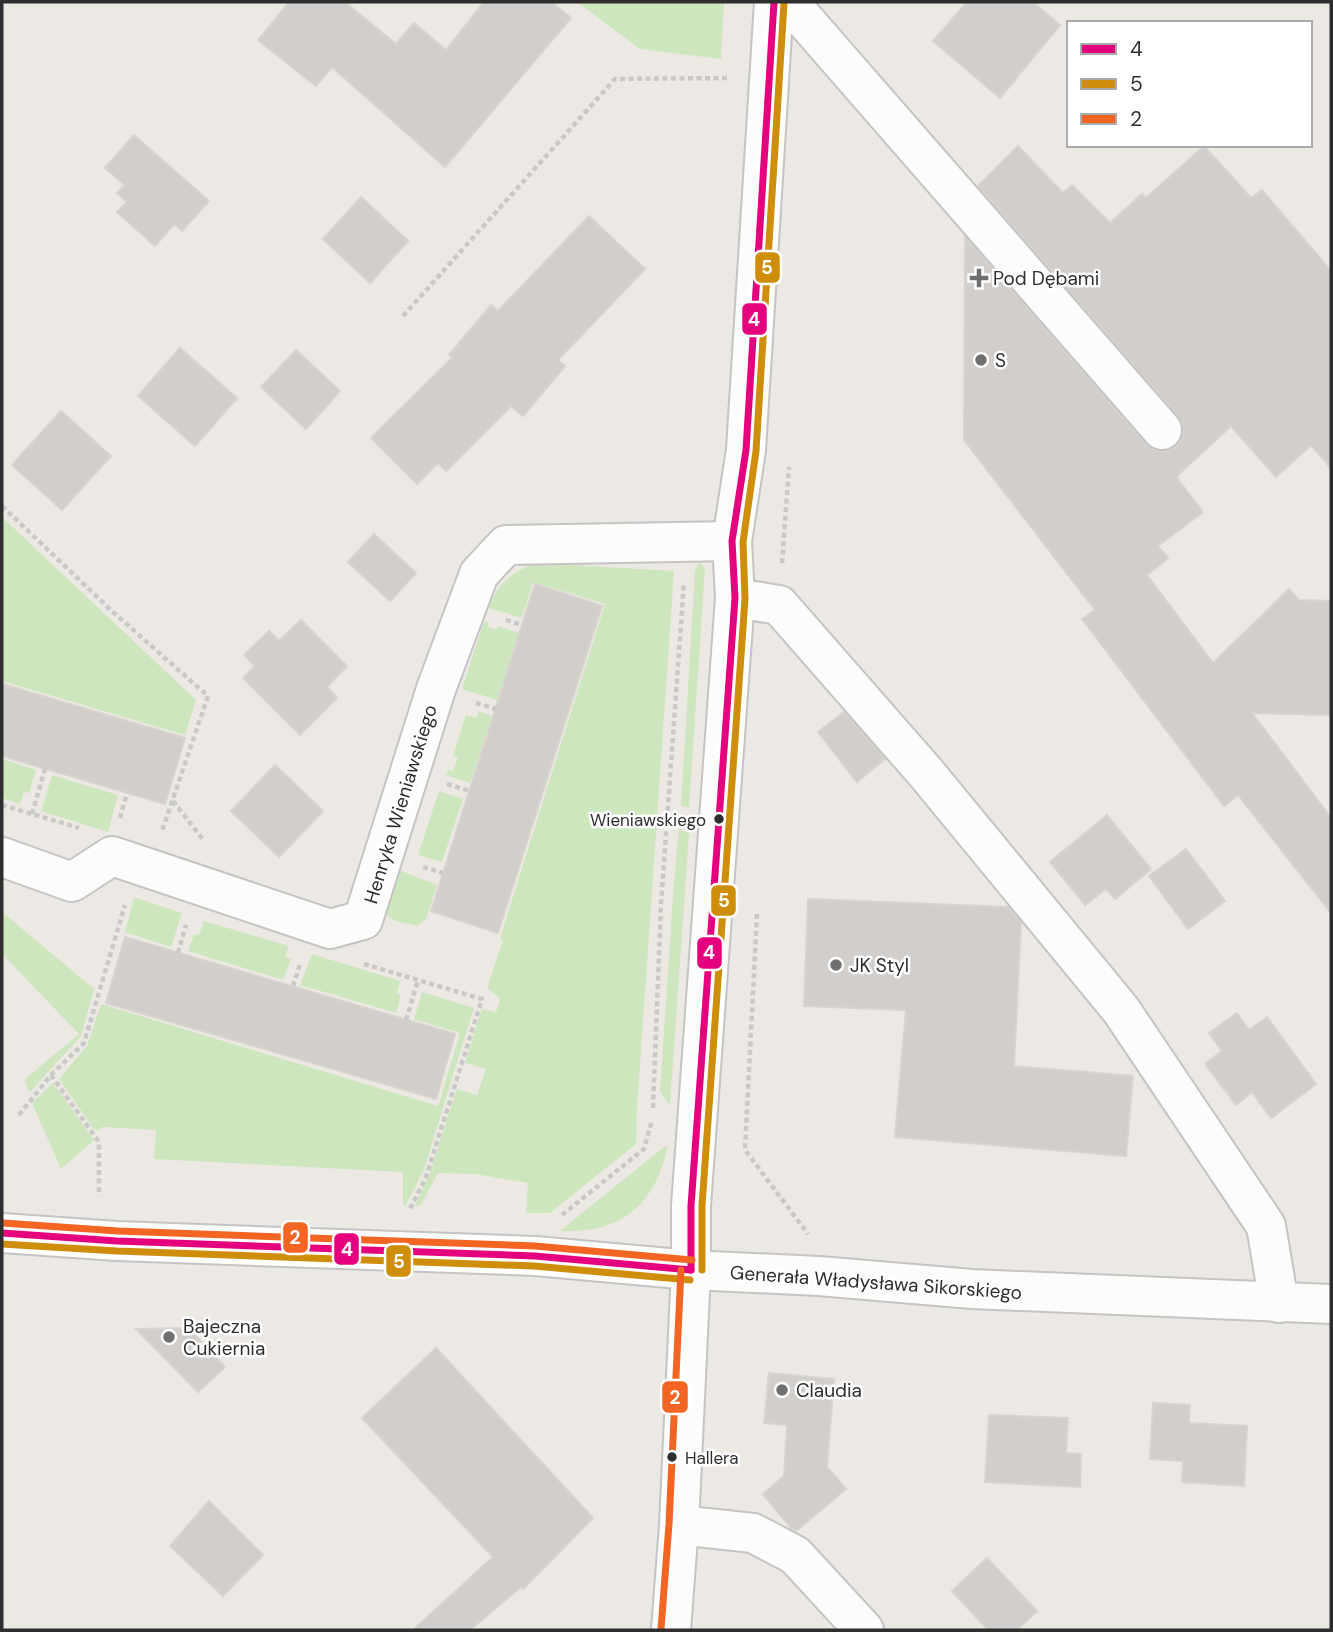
<svg xmlns="http://www.w3.org/2000/svg" width="1333" height="1632" font-family="'DM Sans',sans-serif">
  <rect width="100%" height="100%" fill="#ece8e4"/>
  <g fill="#cee6be">
    <path d="M577,2H724L721,59L640,49Z"/>
    <path d="M2,517L196,700L185,735L2,681Z"/>
    <path d="M699,562L705,568L689,807L681,806L695,571Z"/>
    <path d="M538,563L674,571L637,1109L636,1144L550,1213H526L528,1183L475,1174L438,1173L421,1205L415,1206L429,1175L457,1089L477,1095L486,1069L465,1063L482,1009L496,1012L500,999L487,988L503,940L500,938L605,604L533,582L522,618L489,608C497,584 513,570 538,563Z"/>
    <path d="M484,621L489,623L488,627L497,630L498,626L519,633L497,700L462,689Z"/>
    <path d="M479,711L492,716L470,783L446,775L448,770L453,771L458,758L453,756L466,715L476,718Z"/>
    <path d="M2,759L36,770L29,793L24,792L20,804L2,798Z"/>
    <path d="M52,775L118,795L108,832L41,811Z"/>
    <path d="M439,791L463,799L442,862L418,855Z"/>
    <path d="M679,829L689,833L670,1105L660,1092L674,880Z"/>
    <path d="M396,869L437,885L426,919L417,926L396,921L386,915L383,905Z"/>
    <path d="M134,897L182,913L171,947L125,932Z"/>
    <path d="M2,912L94,989L81,1036L31,1091H28L25,1079L79,1034L2,954Z"/>
    <path d="M204,921L289,946L285,957L291,959L283,980L188,951L194,934L199,935Z"/>
    <path d="M312,954L400,981L397,993L401,995L396,1013L300,985Z"/>
    <path d="M422,992L474,1008L424,1169L406,1205H403V1172L154,1159L156,1130L102,1127L98,1131L93,1128L59,1079L87,1046L101,1004L438,1106L460,1033L414,1019Z"/>
    <path d="M53,1083L94,1140L61,1169L32,1103Z"/>
    <path d="M668,1146C655,1205 621,1234 560,1231L664,1147Z"/>
  </g>
  <g fill="#d1cecb" stroke="#d7d4d0" stroke-width="2">
    <path d="M289,2H345L396,44L414,23L446,50L484,2H551L571,18L445,167L332,67L316,86L258,40Z"/>
    <path d="M967,2H1033L1060,25L1000,98L933,41Z"/>
    <path d="M134,135L209,201L182,231L174,224L155,246L117,212L127,202L117,193L125,185L105,168Z"/>
    <path d="M1018,146L1063,193L1072,185L1110,223L1142,194L1146,198L1204,146L1251,198L1262,190L1331,271V468L1311,445L1276,477L1231,426L1176,477L1203,512L1158,546L1168,558L1147,575L1213,663L1289,589L1299,600L1331,601V715L1252,713L1331,818V913L1238,795L1224,806L1082,619L1095,610L964,440L965,237L1146,444L1156,451H1167L1177,446L1183,436V425L1178,416L978,186Z"/>
    <path d="M361,197L408,241L370,283L323,239Z"/>
    <path d="M589,216L645,269L558,360L565,366L523,416L511,406L446,471L438,463L417,484L371,438L453,357L449,355L491,305L498,311Z"/>
    <path d="M180,348L237,398L195,446L138,396Z"/>
    <path d="M296,350L340,391L306,429L261,387Z"/>
    <path d="M61,411L111,456L62,510L12,465Z"/>
    <path d="M374,534L416,573L390,601L348,562Z"/>
    <path d="M535,584L602,606L498,933L431,911Z"/>
    <path d="M301,620L347,666L327,687L337,698L300,735L243,678L255,666L244,655L269,631L279,641Z"/>
    <path d="M2,684L185,738L165,804L2,756Z"/>
    <path d="M844,712L885,759L857,782L818,732Z"/>
    <path d="M275,765L323,811L279,857L231,811Z"/>
    <path d="M1107,815L1151,869L1115,899L1106,889L1085,905L1050,862Z"/>
    <path d="M1186,849L1225,901L1188,929L1149,876Z"/>
    <path d="M808,899L1008,907L1021,922L1014,1066L1133,1076L1126,1156L895,1137L906,1010L804,1006Z"/>
    <path d="M125,937L455,1034L436,1099L106,1003Z"/>
    <path d="M1237,1013L1249,1030L1267,1017L1316,1084L1271,1118L1252,1092L1236,1105L1205,1064L1222,1051L1209,1033Z"/>
    <path d="M188,1328L225,1367L198,1392L136,1329Z"/>
    <path d="M436,1348L593,1518L523,1589L521,1587L470,1630H413L493,1557L362,1418Z"/>
    <path d="M769,1373L834,1379L827,1467L846,1489L796,1531L791,1528L763,1494L784,1476L787,1425L764,1423Z"/>
    <path d="M1153,1403L1190,1405L1189,1423L1247,1426L1244,1486L1182,1482L1183,1461L1150,1459Z"/>
    <path d="M989,1415L1068,1418L1066,1453L1081,1454L1080,1487L985,1482Z"/>
    <path d="M209,1501L263,1555L223,1596L170,1546Z"/>
    <path d="M987,1558L1037,1611L1017,1630H988L952,1591Z"/>
  </g>
  <g fill="none" stroke-linecap="round" stroke-linejoin="round">
    <g stroke="#c5c4c5" stroke-width="42">
      <g id="minor">
        <path d="M789,2L1162,430"/>
        <path d="M735,598L779,605L926,773L1121,1010L1266,1226L1279,1303"/>
        <path d="M2,857L72,882L112,856L330,929L363,920L436,689L479,574L506,545L732,541"/>
        <path d="M2,1233L117,1241L535,1256L691,1270L819,1276L972,1289L1331,1304"/>
        <path d="M679,1525L753,1533L795,1555L864,1630"/>
        <path d="M671,1630L679,1525L691,1270V1206L735,598L732,541L746,450L774,2"/>
      </g>
    </g>
    <g stroke="#c9c9c8" stroke-width="4.5" stroke-dasharray="5 3.5" stroke-linecap="butt">
      <path d="M403,316L615,79L730,78"/>
      <path d="M2,506L114,613L208,696L162,831"/>
      <path d="M782,563L789,467"/>
      <path d="M506,620L522,625"/>
      <path d="M476,703L496,709"/>
      <path d="M447,784L470,791"/>
      <path d="M173,801L204,841"/>
      <path d="M2,805L79,828"/>
      <path d="M32,814L45,769"/>
      <path d="M120,818L127,793"/>
      <path d="M423,867L443,873"/>
      <path d="M757,914L745,1150L808,1234"/>
      <path d="M178,953L186,925"/>
      <path d="M364,964L482,999L426,1177L410,1209"/>
      <path d="M293,986L300,964"/>
      <path d="M406,1020L418,980"/>
      <path d="M51,1075L99,1142V1196"/>
      <path d="M653,1108L661,904L684,582"/>
      <path d="M19,1115L51,1075L84,1043L125,905"/>
      <path d="M562,1215L644,1149L652,1120"/>
    </g>
    <use href="#minor" stroke="#fcfcfb" stroke-width="38"/>
    <g stroke="#fff" stroke-width="12">
      <g id="bus-1">
        <path d="M2,1233L117,1241L535,1256L691,1270"/>
        <path d="M691,1270V1206L735,598L732,541L746,450L774,2"/>
      </g>
    </g>
    <g stroke="#fff" stroke-width="12">
      <g id="bus-2">
        <path d="M2,1244L117,1251L534,1266L690,1280"/>
        <path d="M702,1270V1206L745,599L743,542L756,451L784,3"/>
      </g>
    </g>
    <g stroke="#fff" stroke-width="12">
      <g id="bus-3">
        <path d="M3,1223L118,1231L535,1246L692,1260"/>
        <path d="M661,1629L669,1524L681,1270"/>
      </g>
    </g>
    <use href="#bus-1" stroke="#e5007d" stroke-width="7"/>
    <use href="#bus-2" stroke="#cf8e09" stroke-width="7"/>
    <use href="#bus-3" stroke="#f26522" stroke-width="7"/>
  </g>
  <g fill="#706f6e" stroke="#fff" stroke-width="2.5">
    <path d="M975.5 267.5h7v7h7v7h-7v7h-7v-7h-7v-7h7z"/>
    <circle cx="981" cy="360" r="7"/>
    <circle cx="836" cy="965" r="7"/>
    <circle cx="169" cy="1337" r="7"/>
    <circle cx="782" cy="1390" r="7"/>
  </g>
  <g fill="#2e2e2e" stroke="#fff" stroke-width="2.5">
    <circle cx="719" cy="819" r="6"/>
    <circle cx="672" cy="1457" r="6"/>
  </g>
  <g text-anchor="middle" stroke-width="5" stroke-linejoin="round" paint-order="stroke">
    <g font-size="17" fill="#2e2e2e" stroke="#fff" text-anchor="end">
      <text x="706" y="826">Wieniawskiego</text>
      <text x="685" y="1464" text-anchor="start">Hallera</text>
    </g>
    <g font-size="19" fill="#2e2e2e" stroke="#fff" text-anchor="start">
      <text x="993" y="285">Pod Dębami</text>
      <text x="995" y="367">S</text>
      <text x="850" y="972">JK Styl</text>
      <text x="183" y="1333">Bajeczna<tspan x="183" dy="22">Cukiernia</tspan></text>
      <text x="796" y="1397">Claudia</text>
    </g>
    <g font-size="19" fill="#2e2e2e" stroke="#fff">
      <text transform="translate(400 804) rotate(-73)" y="7">Henryka Wieniawskiego</text>
      <text transform="translate(876 1282) rotate(4)" y="7">Generała Władysława Sikorskiego</text>
    </g>
  </g>
  <g stroke="#fff" stroke-width="2.5">
    <rect x="754" y="251" width="27" height="33" rx="7" fill="#cf8e09"/>
    <rect x="741" y="302" width="27" height="34" rx="7" fill="#e5007d"/>
    <rect x="710" y="884" width="27" height="33" rx="7" fill="#cf8e09"/>
    <rect x="696" y="936" width="27" height="34" rx="7" fill="#e5007d"/>
    <rect x="282" y="1221" width="27" height="33" rx="7" fill="#f26522"/>
    <rect x="333" y="1232" width="27" height="34" rx="7" fill="#e5007d"/>
    <rect x="385" y="1244" width="27" height="34" rx="7" fill="#cf8e09"/>
    <rect x="661" y="1380" width="28" height="34" rx="7" fill="#f26522"/>
  </g>
  <g font-size="19" text-anchor="middle" font-weight="bold" fill="#fff">
    <text x="767" y="274">5</text>
    <text x="754" y="326">4</text>
    <text x="724" y="907">5</text>
    <text x="709" y="959">4</text>
    <text x="295" y="1244">2</text>
    <text x="347" y="1256">4</text>
    <text x="399" y="1268">5</text>
    <text x="675" y="1404">2</text>
  </g>
  <rect width="1333" height="1632" fill="none" stroke="#2e2e2e" stroke-width="7"/>
  <rect x="1067" y="21" width="245" height="126" fill="#ffffff" stroke="#ababab" stroke-width="2"/>
  <rect x="1081" y="44" width="35" height="10" fill="#e5007d" stroke="#ababab" stroke-width="2"/>
  <text x="1130" y="56" font-size="21" fill="#2e2e2e">4</text>
  <rect x="1081" y="79" width="35" height="10" fill="#cf8e09" stroke="#ababab" stroke-width="2"/>
  <text x="1130" y="91" font-size="21" fill="#2e2e2e">5</text>
  <rect x="1081" y="114" width="35" height="10" fill="#f26522" stroke="#ababab" stroke-width="2"/>
  <text x="1130" y="126" font-size="21" fill="#2e2e2e">2</text>
</svg>
